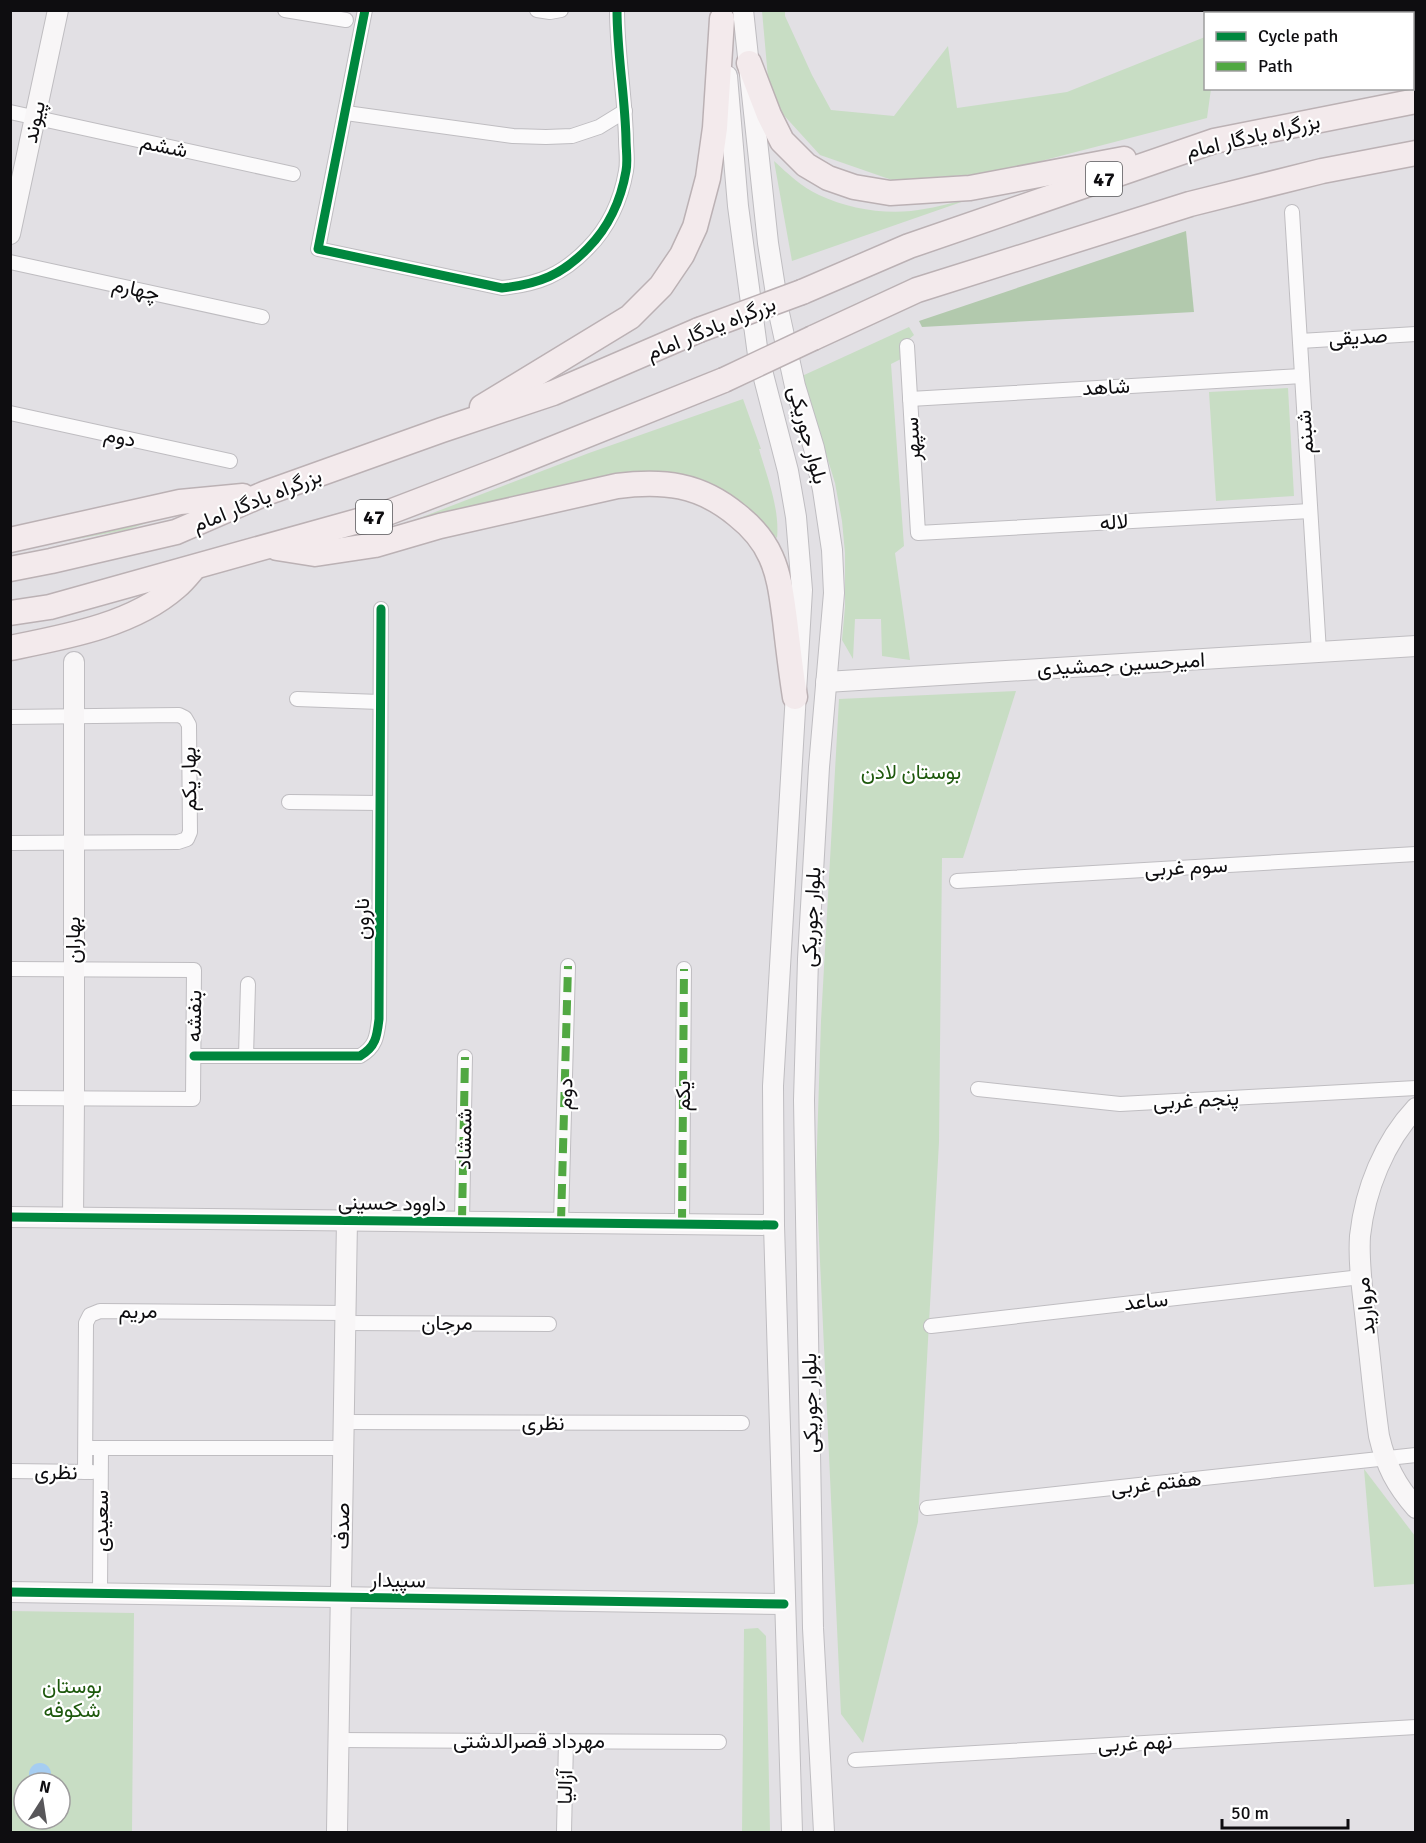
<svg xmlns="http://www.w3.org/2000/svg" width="1426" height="1843" font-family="Signika,Vazirmatn,sans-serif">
  <rect width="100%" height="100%" fill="#e2e0e4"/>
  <g fill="#c8ddc4" fill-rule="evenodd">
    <path d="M762,11H785V16L812,75L831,110L894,116L948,46L957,108L1067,92L1205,37L1206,88L1211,89L1207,118L995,173L892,180L820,155L770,100Z"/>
    <path d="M774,161C788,174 802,187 819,195C847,208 880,214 911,211C930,209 951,203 970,199L792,261Z"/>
    <path d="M909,327L914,335L902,345L903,358L891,364L904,546L895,553L910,660L882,656L881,619H855L853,659L842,640L845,607V553L842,521L835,483L802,376Z"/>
    <path d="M1288,388L1294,496L1216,501L1209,392Z"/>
    <path d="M743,399L761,449H759C767,477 780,509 777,538L745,508L680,476L378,534L589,453Z"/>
    <path d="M196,506L126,530L11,551Z"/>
    <path d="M1016,691L963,858H942L939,1142L918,1522L863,1743L841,1714L816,1175L821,1021L839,699Z"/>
    <path d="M1364,1469L1415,1536V1584L1374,1587Z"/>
    <path d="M11,1611L134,1613L132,1832H11ZM24,1783H60V1819H24Z"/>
    <path d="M758,1628L766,1636L770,1832H742L744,1629Z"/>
  </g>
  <path fill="#b2c9ad" d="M1186,231L1194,312L922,327L919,321Z"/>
  <circle fill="#a6cdf1" cx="40" cy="1774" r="11"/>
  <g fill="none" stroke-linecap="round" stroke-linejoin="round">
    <g stroke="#bfbdc1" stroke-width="16">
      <g id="street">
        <path d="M285,10L346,20"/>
        <path d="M365,10L318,249L502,288C539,284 562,275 588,248C608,228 621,200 626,171C628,161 626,150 626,139C625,96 617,54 617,10"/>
        <path d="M537,10L550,12L561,10"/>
        <path d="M10,112L293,174"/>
        <path d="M346,113L513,136L546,137L572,136L599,127L625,111"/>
        <path d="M1292,212L1319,652"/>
        <path d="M10,262L262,317"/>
        <path d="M1300,341L1416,334"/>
        <path d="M907,346L918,533L1310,511"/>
        <path d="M910,399L1302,376"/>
        <path d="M10,413L230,461"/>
        <path d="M297,699L380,702"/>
        <path d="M10,717L179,715L185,718L189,725L190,832L187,839L178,842L10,843"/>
        <path d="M289,802L380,803"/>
        <path d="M957,881L1416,854"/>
        <path d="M10,969L194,970L193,1099L10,1098"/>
        <path d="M194,1056H360C376,1047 377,1036 379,1019L381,609"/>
        <path d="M246,1056L248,984"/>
        <path d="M978,1089L1120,1104L1416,1088"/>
        <path d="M462,1221L465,1057"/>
        <path d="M561,1222L568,966"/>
        <path d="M682,1224L684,969"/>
        <path d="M345,1323L549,1324"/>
        <path d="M931,1326L1361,1277"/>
        <path d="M343,1422L742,1423"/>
        <path d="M86,1448H343"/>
        <path d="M10,1471L92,1472"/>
        <path d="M85,1472L86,1323L90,1315L100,1311L345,1313"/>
        <path d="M927,1508L1416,1455"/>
        <path d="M100,1593L101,1448"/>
        <path d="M338,1740L719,1742"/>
        <path d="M855,1760L1416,1727"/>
        <path d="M564,1832L566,1741"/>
      </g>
    </g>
    <g stroke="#bfbdc1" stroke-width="22">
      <g id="secondary">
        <path d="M743,10L768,243L779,313L795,386L814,448L823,490L832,550L834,593L819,767L808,959L804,1100L813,1628L824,1832"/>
        <path d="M727,76L738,206L758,355L788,471L796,517L802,590L773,1086L774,1225L792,1832"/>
        <path d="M10,234L58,10"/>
        <path d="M826,682L1416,646"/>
        <path d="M1416,1108C1384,1142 1365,1190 1360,1236C1358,1268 1364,1300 1367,1332C1371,1366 1374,1401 1379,1436C1386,1466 1396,1485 1416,1508"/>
        <path d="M10,1217L774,1225"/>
        <path d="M73,1217L74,1098V662"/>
        <path d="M10,1592L784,1604"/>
        <path d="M337,1832L347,1220"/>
      </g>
    </g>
    <g stroke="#bbb1b4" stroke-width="27">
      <g id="highway">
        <path d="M749,63L769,115L782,141L806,165L828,178L854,187L890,193L970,188L1124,159"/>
        <path d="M802,292L909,246L1214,141L1416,101"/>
        <path d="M813,338L917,290L1190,204L1322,171L1416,153"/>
        <path d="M482,407L630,317L661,286L682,255L695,227L708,178L715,128L722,19"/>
        <path d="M10,540L180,502L243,496"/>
        <path d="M277,548L315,554L375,545L440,526L617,486C663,480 700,484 737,515C751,526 764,541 771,557C780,577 782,599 785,620C788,646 791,672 795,697"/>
        <path d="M10,569L51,561L176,532L266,493L442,430L553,393L699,330"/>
        <path d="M10,613L50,607L387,513L502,469L724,380"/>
        <path d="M10,648C65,637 133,625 176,587C182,582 187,576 192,570"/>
      </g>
    </g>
    <use href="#street" stroke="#fbfafb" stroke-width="14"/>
    <use href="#secondary" stroke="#f8f6f7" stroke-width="20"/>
    <use href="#highway" stroke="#f3eaec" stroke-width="24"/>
    <g stroke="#bbb1b4" stroke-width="27" stroke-linecap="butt">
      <g id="highway-bridge">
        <path d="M699,330L802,292"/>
        <path d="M724,380L813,338"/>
      </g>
    </g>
    <use href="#highway-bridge" stroke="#f3eaec" stroke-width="24"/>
    <g stroke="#51a842" stroke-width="8" stroke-dasharray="15 8" stroke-linecap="butt">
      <path d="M462,1221L465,1057"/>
      <path d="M561,1222L568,966"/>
      <path d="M682,1224L684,969"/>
    </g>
    <g stroke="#fff" stroke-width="13">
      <g id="cycleway">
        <path d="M365,10L318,249L502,288C539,284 562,275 588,248C608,228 621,200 626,171C628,161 626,150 626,139C625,96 617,54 617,10"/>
        <path d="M194,1056H360C376,1047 377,1036 379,1019L381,609"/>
        <path d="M10,1217L774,1225"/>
        <path d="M10,1592L784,1604"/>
      </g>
    </g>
    <use href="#cycleway" stroke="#00873e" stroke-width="9"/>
  </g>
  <g text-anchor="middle" stroke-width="4.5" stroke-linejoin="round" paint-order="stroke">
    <g fill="#fff" stroke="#565658" stroke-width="1.5">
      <rect x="1086" y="162" width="36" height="34" rx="4.5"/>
      <rect x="356" y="500" width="36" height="34" rx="4.5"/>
    </g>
    <g font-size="20" font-weight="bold" fill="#0e0d10">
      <text x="1104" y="186">47</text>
      <text x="374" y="524">47</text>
    </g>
    <g font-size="21" fill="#0e0d10" stroke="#fff">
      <text transform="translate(34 122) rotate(-78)" y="7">پیوند</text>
      <text transform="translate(1253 136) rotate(-13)" y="7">بزرگراه یادگار امام</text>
      <text transform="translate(164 146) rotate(12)" y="7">ششم</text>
      <text transform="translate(136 289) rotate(12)" y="7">چهارم</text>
      <text transform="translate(711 328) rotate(-22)" y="7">بزرگراه یادگار امام</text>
      <text transform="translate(1358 337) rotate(-4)" y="7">صدیقی</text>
      <text transform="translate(1106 387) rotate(-3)" y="7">شاهد</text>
      <text transform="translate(1305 432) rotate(-94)" y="7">شبنم</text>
      <text transform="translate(808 435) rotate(75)" y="7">بلوار جوریکی</text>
      <text transform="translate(120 437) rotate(12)" y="7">دوم</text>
      <text transform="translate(912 439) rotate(-93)" y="7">سپهر</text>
      <text transform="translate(257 500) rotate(-22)" y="7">بزرگراه یادگار امام</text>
      <text transform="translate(1114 522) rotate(-3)" y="7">لاله</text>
      <text transform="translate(1121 664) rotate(-3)" y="7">امیرحسین جمشیدی</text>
      <text transform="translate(189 779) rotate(-91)" y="7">بهار یکم</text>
      <text transform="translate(1186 867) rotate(-3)" y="7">سوم غربی</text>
      <text transform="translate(811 917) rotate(-87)" y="7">بلوار جوریکی</text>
      <text transform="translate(362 919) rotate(-90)" y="7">نارون</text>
      <text transform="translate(73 940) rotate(-90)" y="7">بهاران</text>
      <text transform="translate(194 1016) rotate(-89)" y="7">بنفشه</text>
      <text transform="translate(565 1094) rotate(-88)" y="7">دوم</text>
      <text transform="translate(683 1096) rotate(-90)" y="7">یکم</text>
      <text transform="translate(1196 1100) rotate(-3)" y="7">پنجم غربی</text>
      <text transform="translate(464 1139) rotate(-89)" y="7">شمشاد</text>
      <text transform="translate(392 1203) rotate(1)" y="7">داوود حسینی</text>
      <text transform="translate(1146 1301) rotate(-6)" y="7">ساعد</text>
      <text transform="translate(1365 1306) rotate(-96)" y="7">مروارید</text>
      <text x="138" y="1318">مریم</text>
      <text x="447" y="1330">مرجان</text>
      <text transform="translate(810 1403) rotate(-91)" y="7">بلوار جوریکی</text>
      <text x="543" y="1430">نظری</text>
      <text transform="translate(56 1472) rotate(1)" y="7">نظری</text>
      <text transform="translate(1156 1483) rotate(-6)" y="7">هفتم غربی</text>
      <text transform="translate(101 1521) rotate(-90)" y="7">سعیدی</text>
      <text transform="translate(342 1526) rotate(-89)" y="7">صدف</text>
      <text transform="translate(398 1580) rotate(1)" y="7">سپیدار</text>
      <text x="529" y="1748">مهرداد قصرالدشتی</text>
      <text transform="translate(1135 1743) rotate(-3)" y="7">نهم غربی</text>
      <text transform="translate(565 1787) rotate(-89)" y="7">آزالیا</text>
    </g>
    <g font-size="21" fill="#1d580c" stroke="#fff">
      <text x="911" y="779">بوستان لادن</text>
      <text x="72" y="1693">بوستان<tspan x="72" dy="24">شکوفه</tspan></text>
    </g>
  </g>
  <rect width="1426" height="1843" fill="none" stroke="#0e0d10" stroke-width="24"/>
  <rect x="1204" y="12" width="210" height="78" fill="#ffffff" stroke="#9f9e9f" stroke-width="1.5"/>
  <rect x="1216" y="32" width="30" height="9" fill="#00873e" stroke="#9f9e9f" stroke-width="1.5"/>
  <text x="1258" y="42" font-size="18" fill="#0e0d10">Cycle path</text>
  <rect x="1216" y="62" width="30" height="9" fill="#51a842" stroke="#9f9e9f" stroke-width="1.5"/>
  <text x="1258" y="72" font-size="18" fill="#0e0d10">Path</text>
  <g transform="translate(42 1801) rotate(12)"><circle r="28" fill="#ffffff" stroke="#9f9e9f" stroke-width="1.5"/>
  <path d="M0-4.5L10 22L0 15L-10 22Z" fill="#58575a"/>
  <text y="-9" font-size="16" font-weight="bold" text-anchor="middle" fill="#0e0d10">N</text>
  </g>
  <path d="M1222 1819v9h126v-9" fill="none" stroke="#0e0d10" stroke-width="3"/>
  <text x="1231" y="1819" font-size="18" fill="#0e0d10" stroke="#ffffff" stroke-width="4.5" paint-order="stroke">50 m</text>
</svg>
